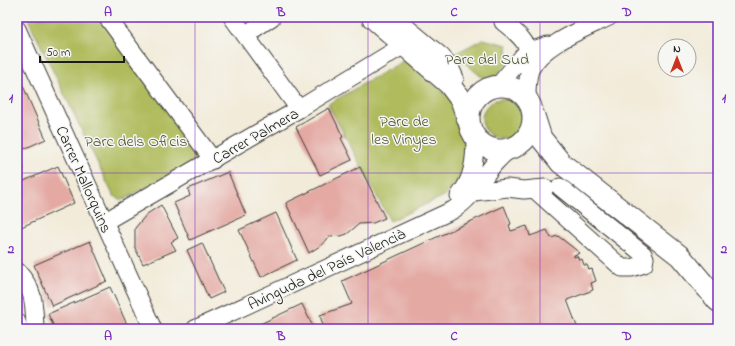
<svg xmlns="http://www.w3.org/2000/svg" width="735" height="346" font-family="'Indie Flower',sans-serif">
  <rect width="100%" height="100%" fill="#f6f6f2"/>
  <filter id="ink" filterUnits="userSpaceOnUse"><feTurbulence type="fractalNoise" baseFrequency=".025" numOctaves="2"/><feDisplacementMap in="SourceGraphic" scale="8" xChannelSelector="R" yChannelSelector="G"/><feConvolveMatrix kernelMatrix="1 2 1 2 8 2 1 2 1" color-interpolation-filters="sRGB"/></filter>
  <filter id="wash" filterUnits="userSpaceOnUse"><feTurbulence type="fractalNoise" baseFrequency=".012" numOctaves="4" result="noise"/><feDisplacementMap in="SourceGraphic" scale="16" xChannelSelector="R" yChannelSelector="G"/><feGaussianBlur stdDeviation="0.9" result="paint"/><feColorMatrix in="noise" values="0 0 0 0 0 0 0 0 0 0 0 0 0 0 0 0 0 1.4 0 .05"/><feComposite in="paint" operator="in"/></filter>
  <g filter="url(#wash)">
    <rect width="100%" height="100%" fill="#f2ebd9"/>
    <g fill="#afbb5c" stroke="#666c3c">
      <path d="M27,17H101L205,156L125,199L121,200L113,195Z"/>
      <path d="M483,39L507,45L508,57L506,65L496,76L483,78L454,54Z"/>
      <path d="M405,60L451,98L459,120L460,130L466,147V159L463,172L460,179L451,190L446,195L390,221L328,104Z"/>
      <circle cx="502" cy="119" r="20"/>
    </g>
    <g id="blocks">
      <g fill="#e4a9a3">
        <path d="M17,72L46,139L17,152Z"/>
        <path d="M329,108L343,137L341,138L352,160L320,175L296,127Z"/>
        <path d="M17,154L24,169L17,172Z"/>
        <path d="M58,166L74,203L17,229V184Z"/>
        <path d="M360,167L385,218L373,223L359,224L347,234L341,236L329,237L323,244L309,253L286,203Z"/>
        <path d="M228,172L246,215L190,240L174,203L190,196L188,189Z"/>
        <path d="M161,205L178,238L171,242L176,250L143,264L135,248V228L147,214Z"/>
        <path d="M504,206L511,224L509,225L511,231L527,226L530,236L547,230L551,238L558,236L580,253L574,255V257L577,256L579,260L582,259L584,265H587L589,270L592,269L596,281L591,283L593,290L567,300L578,329H324L320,315L352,304L342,281Z"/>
        <path d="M276,213L297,260L261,277L239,230Z"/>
        <path d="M90,241L107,281L52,306L34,265Z"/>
        <path d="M202,243L224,292L209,299L187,250Z"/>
        <path d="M110,287L129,329H55L48,314Z"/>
        <path d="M302,304L314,329H258L256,326Z"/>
      </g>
    </g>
  </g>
  <g filter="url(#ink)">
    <use href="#blocks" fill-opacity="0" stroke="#3c3b38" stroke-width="1"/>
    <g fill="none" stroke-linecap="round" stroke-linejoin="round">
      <g stroke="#3c3b38" stroke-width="19">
        <g id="minor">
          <path d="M107,17L213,160"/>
          <path d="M232,17L299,109"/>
          <path d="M394,17L441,56L449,65L455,78"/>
          <path d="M503,22C516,32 532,45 531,63"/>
          <path d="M17,29L153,329"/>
          <path d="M245,35L272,17"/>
          <path d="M498,86L523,56L530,51L548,45"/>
          <path d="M527,98C527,89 527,79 530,70C542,44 584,29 609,17"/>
          <path d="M534,189L622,268H632L644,264L645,258L643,254L560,187"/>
          <path d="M474,192L507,188L524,190L545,188"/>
          <path d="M459,196C473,179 475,160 475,138"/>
          <path d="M104,222L299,109L404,45"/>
          <path d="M17,271C35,290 34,304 35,329"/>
          <path d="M17,322L19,329"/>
          <path d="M195,329L453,210C479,194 485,167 509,150"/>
        </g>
      </g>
      <g stroke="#3c3b38" stroke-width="23">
        <g id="major">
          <path d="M372,17L449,84L461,100L468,120"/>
          <circle cx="501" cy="118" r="32"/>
          <path d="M534,116L541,138L561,163L680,256L718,301"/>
        </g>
      </g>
      <use href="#minor" stroke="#fff" stroke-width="17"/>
      <use href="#major" stroke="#fff" stroke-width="21"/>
    </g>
  </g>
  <path fill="none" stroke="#7b2cbf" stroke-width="1" stroke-opacity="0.55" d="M195,17V329M368,17V329M540,17V329M17,173H718"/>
  <g text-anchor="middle" stroke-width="3" stroke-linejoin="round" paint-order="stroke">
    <g font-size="16" fill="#4f5432" stroke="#f6f6f2">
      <text x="487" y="64">Parc del Sud</text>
      <text x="404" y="126">Parc de<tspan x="404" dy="18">les Vinyes</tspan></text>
      <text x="136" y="146">Parc dels Oficis</text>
    </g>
    <g font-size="16" fill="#1c1c1c" stroke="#f6f6f2">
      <text transform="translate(255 135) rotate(-30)" y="6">Carrer Palmera</text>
      <text transform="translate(85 179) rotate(66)" y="6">Carrer Mallorquins</text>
      <text transform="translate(326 268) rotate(-25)" y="6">Avinguda del País Valencià</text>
    </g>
  </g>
  <rect width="735" height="346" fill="none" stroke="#f6f6f2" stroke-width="44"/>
  <g transform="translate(677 58)"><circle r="19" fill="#f6f6f2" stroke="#9f9f9c"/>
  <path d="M0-3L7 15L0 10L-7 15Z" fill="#c8321e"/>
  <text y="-6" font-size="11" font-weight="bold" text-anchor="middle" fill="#1c1c1c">N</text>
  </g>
  <path d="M40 56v6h84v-6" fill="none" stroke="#1c1c1c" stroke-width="2"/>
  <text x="46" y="56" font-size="12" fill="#1c1c1c" stroke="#f6f6f2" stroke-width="3" paint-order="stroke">50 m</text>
  <rect x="22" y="22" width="691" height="302" fill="none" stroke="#7b2cbf" stroke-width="1.5"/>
  <g font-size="13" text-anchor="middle" font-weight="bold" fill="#7b2cbf">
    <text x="108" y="16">A</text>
    <text x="281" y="16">B</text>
    <text x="454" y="16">C</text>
    <text x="627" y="16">D</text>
    <text x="11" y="102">1</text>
    <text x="724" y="102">1</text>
    <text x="11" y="253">2</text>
    <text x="724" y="253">2</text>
    <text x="108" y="340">A</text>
    <text x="281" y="340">B</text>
    <text x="454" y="340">C</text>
    <text x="627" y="340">D</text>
  </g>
</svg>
